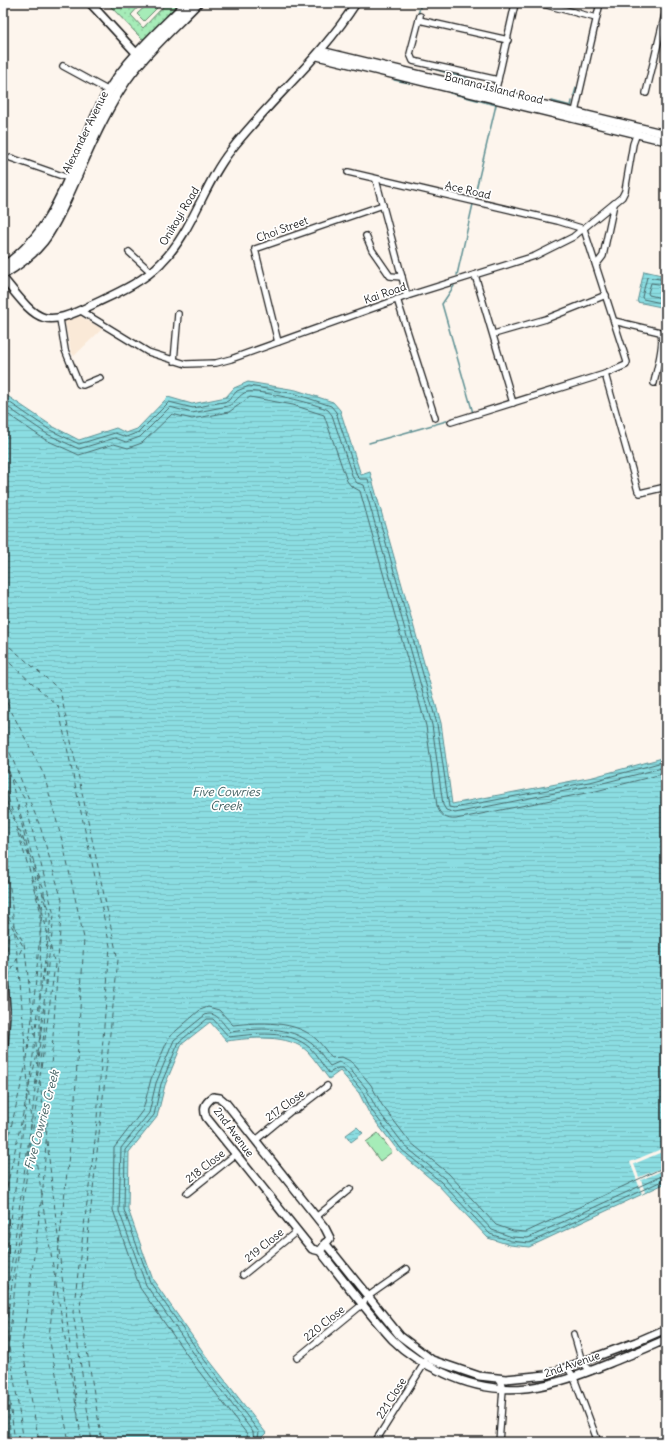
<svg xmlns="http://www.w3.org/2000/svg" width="669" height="1445" font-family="Delius,sans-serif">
  <defs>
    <pattern id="grass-dots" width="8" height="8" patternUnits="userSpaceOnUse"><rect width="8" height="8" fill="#a6ecb8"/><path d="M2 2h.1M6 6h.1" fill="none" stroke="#8eca9e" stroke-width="1.8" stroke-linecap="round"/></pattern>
    <pattern id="water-rules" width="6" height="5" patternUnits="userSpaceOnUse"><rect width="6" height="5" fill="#8bdde2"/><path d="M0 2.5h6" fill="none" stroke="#77bdc1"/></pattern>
  </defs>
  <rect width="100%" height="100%" fill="#fdf5ed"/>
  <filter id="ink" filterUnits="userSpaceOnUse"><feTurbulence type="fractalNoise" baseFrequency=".025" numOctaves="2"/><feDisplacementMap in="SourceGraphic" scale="8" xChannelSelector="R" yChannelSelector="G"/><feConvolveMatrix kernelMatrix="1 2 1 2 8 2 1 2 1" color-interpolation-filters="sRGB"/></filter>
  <g filter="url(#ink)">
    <path fill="#fae9d7" d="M80,316L102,329L74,356L71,352L65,321Z"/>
    <path fill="url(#grass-dots)" stroke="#61846a" d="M111,3H142L131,15L143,28L164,6L161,3H180L148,38L142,39L109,5Z"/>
    <g fill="#a6ecb8" stroke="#61846a">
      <path d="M149,3H154L158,7L144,21L137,14Z"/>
      <path d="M378,1133L392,1152L380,1161L366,1142Z"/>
    </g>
    <g fill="url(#water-rules)" stroke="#5f9093">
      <path d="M644,271L666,276V308L637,302Z"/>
      <path d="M248,382L296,390L333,402L340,410L361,475L370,472L441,723L452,804L593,777L666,757V1183L529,1247L510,1245L488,1238L438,1185L399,1152L369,1113L359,1093L340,1071L329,1079C322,1070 315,1060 308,1052C289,1033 250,1038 227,1041L210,1022L182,1044L165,1085L157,1117L129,1152L128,1209L153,1280L206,1356L266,1433L262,1437L266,1442H3V393L52,426L79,440L116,428L126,433L137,429L168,397L192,404L226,397L234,388Z"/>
      <path d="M357,1127L363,1133L351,1142L346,1135Z"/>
    </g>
    <path fill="#fdf5ed" d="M661,1149L662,1152L634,1164L639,1177L666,1166V1169L641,1180L645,1192L642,1194L630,1162Z"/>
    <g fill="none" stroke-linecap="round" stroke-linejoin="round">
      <g stroke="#48696b" stroke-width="1">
        <path d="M666,280L647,277L642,297L643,299L666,304"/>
        <path d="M666,285L651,283L648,293L649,295L666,299"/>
        <path d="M3,398L50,430L79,444L115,433L126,437L139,432L169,402L193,408L228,401L237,391L249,386L296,394L331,406L336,412L357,476L360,479H368L437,724L449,807L454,808L594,781L666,761"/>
        <path d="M3,404L47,434L79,449L115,438L126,442L140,437L170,407L192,413L228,406C236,403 239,394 247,392C256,389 319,404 328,410C329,411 331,414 332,415L353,478L357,483L364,485L432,725L443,805L446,810L455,813L595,785L666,767"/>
        <path d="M3,411L44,439L79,455L114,444L128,448L142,443L172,414L192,419L229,412L250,397L293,405L324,415L347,481L351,486L360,491L426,726L437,806C440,815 446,820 456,819L596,791L666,773"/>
        <path d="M248,1442L247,1434L194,1365L140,1288L113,1210L114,1148L143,1110L151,1079L169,1037L200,1010L208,1007L219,1010L233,1025C259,1022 297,1020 317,1040C323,1046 327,1052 331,1058L342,1057L352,1062L371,1085L382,1105L410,1142L449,1174L496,1225L513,1231L526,1232L658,1170L666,1168"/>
        <path d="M254,1442L253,1432L199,1361L146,1285L119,1211L121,1148L149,1113L156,1083L174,1040L205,1015C217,1010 223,1025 231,1032C258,1028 289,1025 312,1044C319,1049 324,1059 330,1066L339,1062L347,1066L366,1088L376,1108L405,1146L444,1178L492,1230L512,1237L528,1238L666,1174"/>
        <path d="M260,1442L258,1438L259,1432L203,1358L150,1282L124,1210L125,1150L154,1115L161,1084L179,1042L207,1019H213L229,1037C254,1034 289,1029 310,1048C317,1055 322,1065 329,1073L338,1068H343L362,1091L372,1111L402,1150L441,1182L490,1234L511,1241L529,1243L666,1179"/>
      </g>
      <g stroke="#5f9093" stroke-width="1.5">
        <path d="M408,55L421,3"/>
        <path d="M413,63L468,79"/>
        <path d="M394,80L410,83"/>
        <path d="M450,93L496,105L475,194"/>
        <path d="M574,95L576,88"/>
        <path d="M552,101L571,106L572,101"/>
        <path d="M457,275L473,204"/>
        <path d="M454,286L442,304L473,413"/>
        <path d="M369,443L450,420"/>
      </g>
      <g stroke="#436061" stroke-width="1" stroke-dasharray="5 4" stroke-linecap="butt">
        <path d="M3,641L60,690L118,960L80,1308L102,1442"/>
        <path d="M3,657L58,706L110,946L96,1132L73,1312L92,1442"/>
        <path d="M3,695L44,775L63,844L84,938L75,1099L49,1337L69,1442"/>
        <path d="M3,736L40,826L62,900L43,1188L22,1346L39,1442"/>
        <path d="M3,745L55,965L6,1328L24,1442"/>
        <path d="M3,761L9,773"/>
        <path d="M3,765L10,776"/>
        <path d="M12,779L24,798L54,915L51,943"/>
        <path d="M3,781L15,820"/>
        <path d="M3,793L30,859"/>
        <path d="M18,805L47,910V928"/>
        <path d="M15,821L27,847"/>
        <path d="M16,827L18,834"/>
        <path d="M18,833L41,908L40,993"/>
        <path d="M29,854L34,864"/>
        <path d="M33,868L39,883"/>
        <path d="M3,870L10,888L20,982L31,1123"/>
        <path d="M38,874L44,889V896"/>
        <path d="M31,879L40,909V945"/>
        <path d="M44,895L51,914L49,935"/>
        <path d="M3,900L6,912"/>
        <path d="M3,909L14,926"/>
        <path d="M42,910L43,899"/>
        <path d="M3,912L7,919"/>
        <path d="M41,921L42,913"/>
        <path d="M15,928L24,943L38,1060"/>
        <path d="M47,947L48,938"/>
        <path d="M6,977L9,924L7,917"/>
        <path d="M8,978L23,946L10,923"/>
        <path d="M45,986L47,931"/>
        <path d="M40,999V992"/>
        <path d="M33,1013L39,945"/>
        <path d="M35,1036L45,960"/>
        <path d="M40,1037V1002"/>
        <path d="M39,1042L40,1036"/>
        <path d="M37,1052L40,1042"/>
        <path d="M27,1059L32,1018"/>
        <path d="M40,1081L46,1133"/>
        <path d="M29,1085L35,1041"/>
        <path d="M36,1085L44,1034L45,1003"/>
        <path d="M29,1087L37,1055"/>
        <path d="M26,1101L27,1094"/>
        <path d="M32,1137L42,1195"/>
        <path d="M47,1141L59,1245"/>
        <path d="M3,1161L26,1064"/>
        <path d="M27,1165L50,946"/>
        <path d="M42,1200L55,1278"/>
        <path d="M3,1205L26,1100"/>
        <path d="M59,1250L78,1416"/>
        <path d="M3,1263V1274"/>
        <path d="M3,1281L28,1090"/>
        <path d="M4,1282L5,1306"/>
        <path d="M56,1283L82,1442"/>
        <path d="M5,1314L6,1324"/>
        <path d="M3,1325L31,1124"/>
        <path d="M6,1334L7,1354"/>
        <path d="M9,1342L23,1210"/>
        <path d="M8,1348L6,1372L15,1442"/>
        <path d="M7,1364L8,1384"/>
        <path d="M9,1397L10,1442"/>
      </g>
      <g stroke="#1c1c1c" stroke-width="8">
        <g id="minor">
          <path d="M539,3L596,18"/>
          <path d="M420,16L410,54L413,61L498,80"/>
          <path d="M419,20L508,40"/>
          <path d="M63,66L109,91"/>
          <path d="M495,93L515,4"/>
          <path d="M646,93L666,10"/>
          <path d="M575,112L600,3"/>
          <path d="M11,158L68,178"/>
          <path d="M348,172L558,221L584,229L627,362L626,365L605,374L451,422"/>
          <path d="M376,180L407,296"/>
          <path d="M366,236L372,250L390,276L402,277"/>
          <path d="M129,252L151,272"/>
          <path d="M596,265L603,256L614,204"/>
          <path d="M475,275L513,403"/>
          <path d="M397,299L435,418"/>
          <path d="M81,311L148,352L186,364L216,363L231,359L407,296L535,256L573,237L622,197L625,191L633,144L638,130"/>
          <path d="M60,319L65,350L79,384L83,385L100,378"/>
          <path d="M614,321L660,332C666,341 656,371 654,383"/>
          <path d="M494,334L546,319L606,295"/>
          <path d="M278,342L255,249L383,205"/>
          <path d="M174,361L178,314"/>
          <path d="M605,374L638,491L640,493L666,487"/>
          <path d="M256,1140L291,1111L297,1109L327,1086"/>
          <path d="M187,1193L236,1154"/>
          <path d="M316,1217L350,1189"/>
          <path d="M243,1275L297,1231"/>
          <path d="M574,1334L582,1362L591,1371"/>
          <path d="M297,1358L363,1304L367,1297L407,1269"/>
          <path d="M568,1368L574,1378L598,1442"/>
          <path d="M375,1442L424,1364V1361"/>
          <path d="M499,1442L503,1389L500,1379"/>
        </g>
      </g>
      <g stroke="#1c1c1c" stroke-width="10">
        <g id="tertiary">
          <path d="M90,3L138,55"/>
          <path d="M321,51L666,134"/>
          <path d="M317,56L666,141"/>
          <path d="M3,278C38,321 41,330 94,304C117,293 143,282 161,263C193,231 203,185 231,150C271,99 320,59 356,3"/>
          <path d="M325,1243L400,1336L432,1360L479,1376L506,1379L546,1375L636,1342L666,1329"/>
          <path d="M320,1251L330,1238L325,1228L226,1103L220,1098L213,1097C204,1104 203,1108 206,1117L307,1243L312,1249L320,1251C344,1281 367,1312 393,1340C408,1355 425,1365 444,1373C504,1402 551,1387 610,1363C629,1355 648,1348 666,1339"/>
        </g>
      </g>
      <g stroke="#1c1c1c" stroke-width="12">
        <g id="primary">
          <path d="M3,267C64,228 75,148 110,89C129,58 162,29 187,3"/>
          <path d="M3,274C18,265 32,255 43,241C54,227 61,210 69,193C85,158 99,122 120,89C140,57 171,30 197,3"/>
          <path d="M3,979L5,1011L3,1045"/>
        </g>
      </g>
      <use href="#minor" stroke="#fff" stroke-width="5.5"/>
      <use href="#tertiary" stroke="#fff" stroke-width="7"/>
      <use href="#primary" stroke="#fff" stroke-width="9"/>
    </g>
  </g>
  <g text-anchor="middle" stroke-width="3.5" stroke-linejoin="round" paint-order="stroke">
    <g font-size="11" fill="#1c1c1c" stroke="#fff">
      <text transform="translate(494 88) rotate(14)" y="4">Banana Island Road</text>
      <text transform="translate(85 132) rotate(-64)" y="4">Alexander Avenue</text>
      <text transform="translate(468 190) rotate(13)" y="4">Ace Road</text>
      <text transform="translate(179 216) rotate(-59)" y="4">Onikoyi Road</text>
      <text transform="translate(282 229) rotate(-20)" y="4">Choi Street</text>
      <text transform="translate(385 293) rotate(-19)" y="4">Kai Road</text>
      <text transform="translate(285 1105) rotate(-36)" y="4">217 Close</text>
      <text transform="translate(234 1132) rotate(53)" y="4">2nd Avenue</text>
      <text transform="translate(205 1166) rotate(-38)" y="4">218 Close</text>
      <text transform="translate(264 1245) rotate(-39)" y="4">219 Close</text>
      <text transform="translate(324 1323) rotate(-39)" y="4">220 Close</text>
      <text transform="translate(572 1364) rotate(-19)" y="4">2nd Avenue</text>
      <text transform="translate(391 1398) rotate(-58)" y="4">221 Close</text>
    </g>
    <g font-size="12" font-style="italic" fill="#436061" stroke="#fff">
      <text x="226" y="796">Five Cowries<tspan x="226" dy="14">Creek</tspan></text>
      <text transform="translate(42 1120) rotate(-75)" y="4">Five Cowries Creek</text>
    </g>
  </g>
  <rect width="669" height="1445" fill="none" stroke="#fff" stroke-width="16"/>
  <rect x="8" y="8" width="653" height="1429" fill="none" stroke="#1c1c1c" stroke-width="1.5" filter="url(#ink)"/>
</svg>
